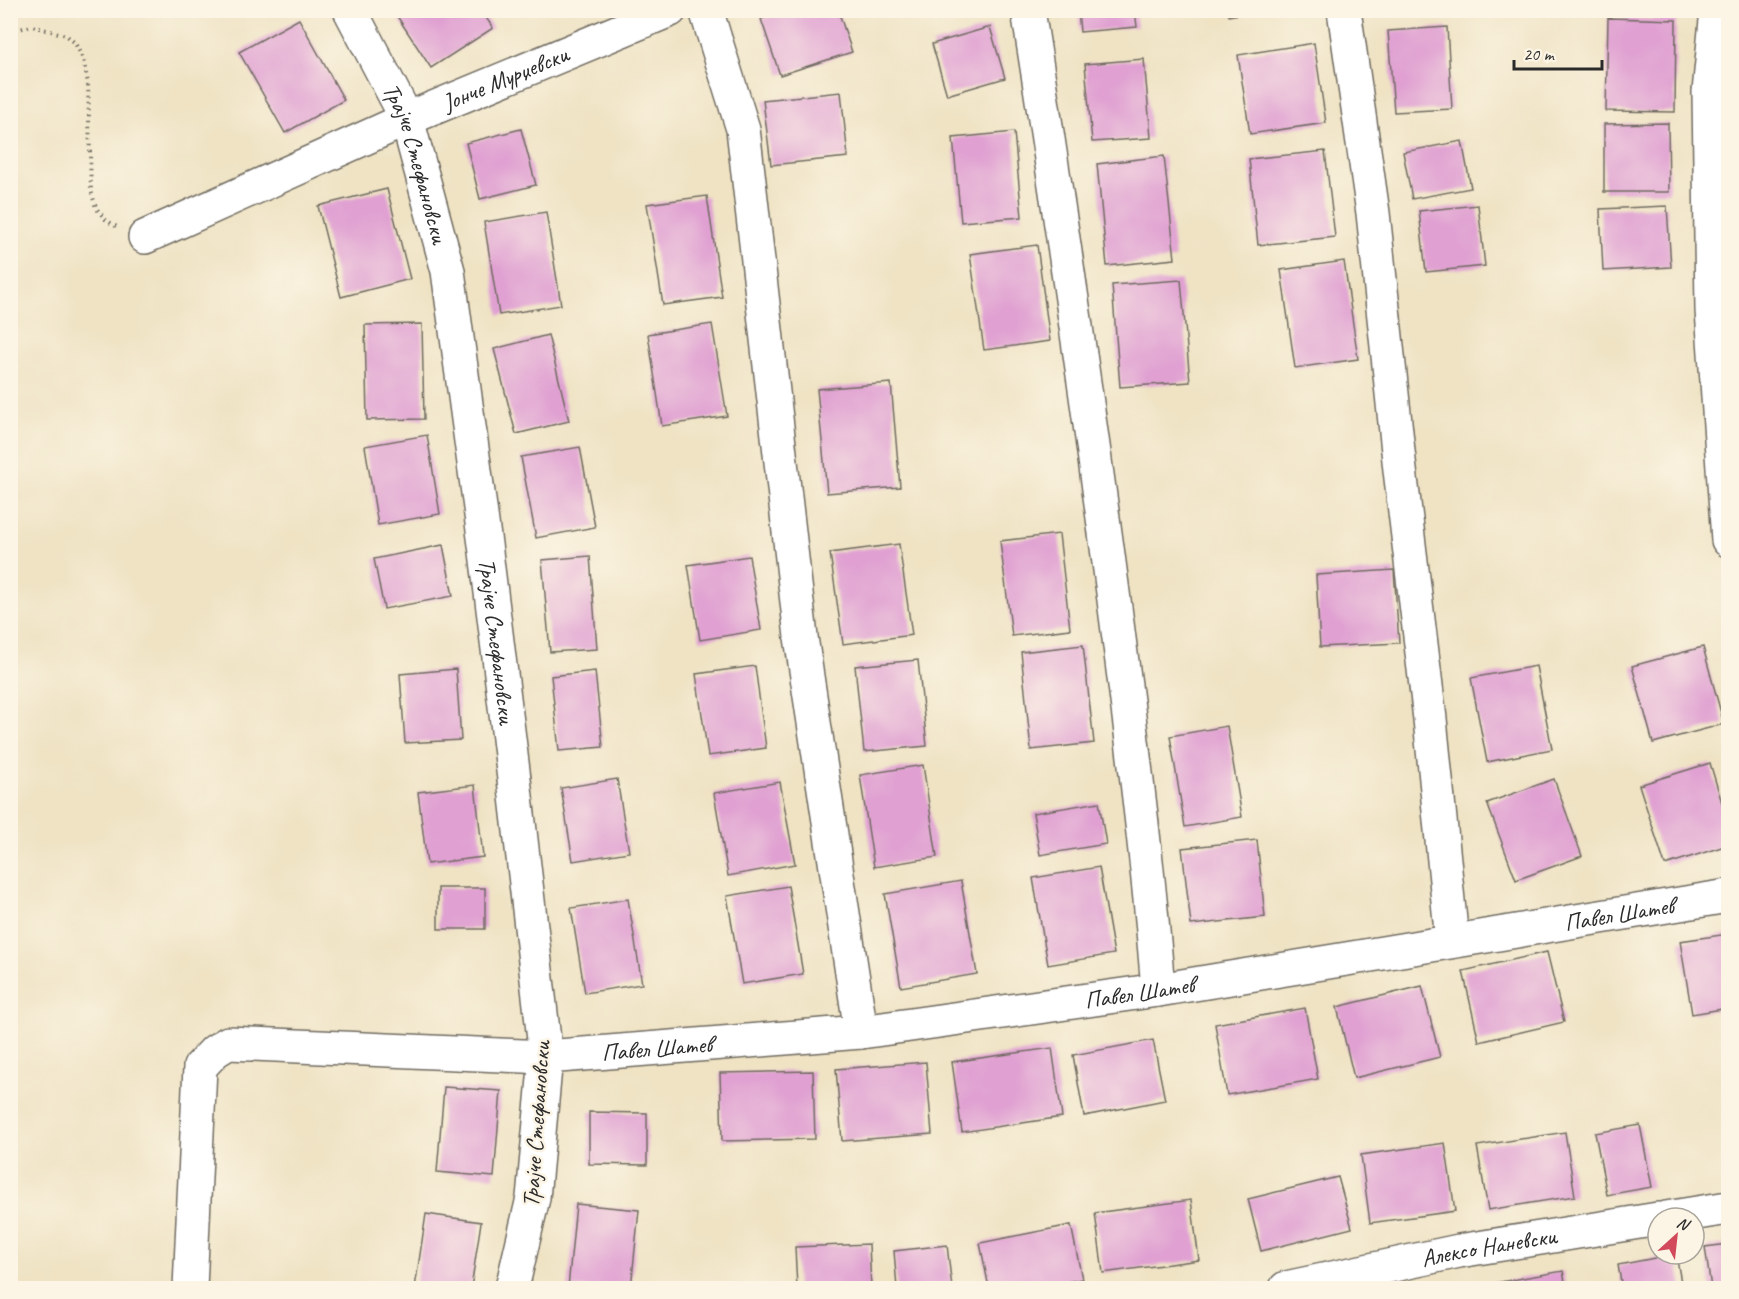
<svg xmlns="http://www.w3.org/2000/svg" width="1739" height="1299" font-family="Caveat,sans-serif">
  <rect width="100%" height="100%" fill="#fcf5e5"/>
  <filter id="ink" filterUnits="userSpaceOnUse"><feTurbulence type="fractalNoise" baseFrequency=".0167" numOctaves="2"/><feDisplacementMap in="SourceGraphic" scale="12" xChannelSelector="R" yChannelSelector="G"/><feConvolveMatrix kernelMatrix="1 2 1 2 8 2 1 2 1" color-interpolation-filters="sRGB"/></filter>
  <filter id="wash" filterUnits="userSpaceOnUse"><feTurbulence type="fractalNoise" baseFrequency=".008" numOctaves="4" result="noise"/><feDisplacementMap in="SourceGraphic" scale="24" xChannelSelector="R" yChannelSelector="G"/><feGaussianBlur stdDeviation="1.35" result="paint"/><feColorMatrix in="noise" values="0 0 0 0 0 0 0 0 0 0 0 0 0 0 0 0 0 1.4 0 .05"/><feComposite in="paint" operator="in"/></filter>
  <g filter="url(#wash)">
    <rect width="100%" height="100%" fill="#efe3c4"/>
    <g id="blocks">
      <g fill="#e0a1d2">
        <path d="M393,10H481L493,28L431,68Z"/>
        <path d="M788,10H838L852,52L780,75L761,19Z"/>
        <path d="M1078,10H1135L1137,27L1080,32Z"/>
        <path d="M1228,10H1251V12L1229,16Z"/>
        <path d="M1608,18L1676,20L1675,112L1606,111Z"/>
        <path d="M299,19L344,100L285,133L239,52Z"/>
        <path d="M990,27L1005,78L947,95L932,44Z"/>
        <path d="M1447,27L1452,109L1394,112L1388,31Z"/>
        <path d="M1314,43L1326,123L1250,134L1238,55Z"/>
        <path d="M1144,59L1151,138L1092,142L1085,64Z"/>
        <path d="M841,92L848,157L771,165L763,100Z"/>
        <path d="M1668,123L1669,192H1604V124Z"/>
        <path d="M521,129L536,185L480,199L466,143Z"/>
        <path d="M1014,132L1022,217L961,222L953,138Z"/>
        <path d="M1462,141L1471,188L1412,199L1403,152Z"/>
        <path d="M1325,151L1335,237L1258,245L1249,159Z"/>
        <path d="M1164,156L1175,259L1107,266L1097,164Z"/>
        <path d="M387,189L410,279L341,297L318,206Z"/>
        <path d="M707,196L722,297L663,305L647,204Z"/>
        <path d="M1478,205L1485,266L1426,272L1419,211Z"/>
        <path d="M1667,206L1671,267L1603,271L1600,209Z"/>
        <path d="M546,212L561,305L499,315L484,222Z"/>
        <path d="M1037,245L1050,341L984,350L970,254Z"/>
        <path d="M1344,261L1358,359L1295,368L1281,270Z"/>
        <path d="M1181,280L1190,382L1120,387L1112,285Z"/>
        <path d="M422,324L424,419L367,420L365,325Z"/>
        <path d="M712,324L727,416L662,426L648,334Z"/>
        <path d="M548,335L569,421L516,434L494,349Z"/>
        <path d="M891,383L900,487L827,493L817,389Z"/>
        <path d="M427,435L440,514L378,525L365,446Z"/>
        <path d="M580,447L595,527L536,538L521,457Z"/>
        <path d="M1059,534L1070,629L1012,636L1000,541Z"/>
        <path d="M899,544L912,635L843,644L830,553Z"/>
        <path d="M443,545L453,596L384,609L374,559Z"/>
        <path d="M590,556L597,649L550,652L542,560Z"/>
        <path d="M749,556L761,630L700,640L688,565Z"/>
        <path d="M1394,570L1399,643L1320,647L1316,575Z"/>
        <path d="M1083,645L1094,743L1031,750L1021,652Z"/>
        <path d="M1703,647L1724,724L1653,743L1632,666Z"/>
        <path d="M918,660L927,746L864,752L855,666Z"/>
        <path d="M755,666L766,748L708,756L696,674Z"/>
        <path d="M1536,666L1552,749L1487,762L1471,678Z"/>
        <path d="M456,669L461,740L405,743L400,674Z"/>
        <path d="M595,671L603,747L559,751L551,676Z"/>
        <path d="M1227,726L1242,817L1185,827L1170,736Z"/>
        <path d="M1710,763L1728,823V845L1665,865L1639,785Z"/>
        <path d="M923,765L937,857L874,867L860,775Z"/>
        <path d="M617,779L629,852L573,861L561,788Z"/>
        <path d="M1554,779L1582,856L1516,880L1487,803Z"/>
        <path d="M780,782L795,864L728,876L714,793Z"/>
        <path d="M475,785L483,857L427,864L418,792Z"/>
        <path d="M1099,802L1106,844L1040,855L1033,813Z"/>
        <path d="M1257,840L1265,917L1191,925L1182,848Z"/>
        <path d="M1099,867L1114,954L1048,965L1033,878Z"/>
        <path d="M961,881L977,974L901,987L885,894Z"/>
        <path d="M788,886L803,974L742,984L727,896Z"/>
        <rect x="438" y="888" width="47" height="41"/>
        <path d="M628,899L642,984L585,993L571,908Z"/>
        <path d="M1728,934V1008L1692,1014L1680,941Z"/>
        <path d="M1547,952L1564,1022L1479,1042L1463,971Z"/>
        <path d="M1422,986L1440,1057L1354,1078L1337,1007Z"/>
        <path d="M1305,1008L1318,1079L1227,1095L1215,1024Z"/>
        <path d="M1153,1040L1165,1100L1084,1116L1073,1055Z"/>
        <path d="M1052,1048L1062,1117L962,1132L952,1062Z"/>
        <path d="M926,1062L932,1134L842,1141L836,1069Z"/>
        <path d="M813,1071L815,1139L722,1141L720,1073Z"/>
        <path d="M444,1087L501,1091L494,1177L437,1172Z"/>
        <path d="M589,1112L647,1113V1165L589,1164Z"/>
        <path d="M1640,1125L1652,1187L1607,1195L1595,1133Z"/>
        <path d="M1565,1132L1575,1196L1488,1210L1477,1146Z"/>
        <path d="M1445,1143L1455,1211L1370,1223L1361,1155Z"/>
        <path d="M1338,1177L1352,1228L1261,1251L1248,1199Z"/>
        <path d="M1191,1200L1199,1260L1103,1273L1095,1213Z"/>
        <path d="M576,1204L639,1210L631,1288H568Z"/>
        <path d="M426,1214L481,1222L471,1288H415Z"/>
        <path d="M1071,1225L1082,1279L1036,1288H989L980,1243Z"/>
        <path d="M869,1244L871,1288H797L795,1247Z"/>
        <path d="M1728,1244V1288H1711L1705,1247Z"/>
        <path d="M947,1245L952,1288H897L894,1251Z"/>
        <path d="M1676,1254L1682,1288H1622L1618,1265Z"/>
        <path d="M1563,1271L1566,1288H1472V1287Z"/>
      </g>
    </g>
  </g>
  <g filter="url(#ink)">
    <use href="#blocks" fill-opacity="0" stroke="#706b61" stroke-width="1.5"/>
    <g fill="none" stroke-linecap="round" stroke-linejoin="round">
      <g stroke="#706b61" stroke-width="36">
        <g id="minor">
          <path id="s1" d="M350,10L407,119L448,271L486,552L514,779L546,1057L533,1198L512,1288"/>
          <path d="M706,10L743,129L801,637L861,1032"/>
          <path d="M1028,10C1059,207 1088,403 1114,600C1131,731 1148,859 1158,990"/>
          <path d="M1344,10L1373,213L1400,470L1430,719L1452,941"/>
          <path d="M1717,10L1709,92L1712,310L1728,540"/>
          <path id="s2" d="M145,237L407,119L670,10"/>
          <path d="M1666,1218L1728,1208"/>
          <path id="s3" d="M190,1288L200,1067L215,1051L228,1043L546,1057L861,1032L1158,990L1728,896"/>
          <path id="s4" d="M1286,1288L1459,1251L1658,1219"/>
        </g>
      </g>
      <path stroke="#706b61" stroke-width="4" stroke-dasharray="1.5 4.5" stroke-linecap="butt" d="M10,31L32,26L66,35L75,43L83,59L88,83L91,190L96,208L106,220L117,227"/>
      <use href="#minor" stroke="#fff" stroke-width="33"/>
    </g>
  </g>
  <g text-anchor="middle" stroke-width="5" stroke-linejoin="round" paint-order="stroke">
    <g font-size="24" fill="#2b2b2b" stroke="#fcf5e5">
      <text dy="8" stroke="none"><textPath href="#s2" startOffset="394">Јонче Мурџевски</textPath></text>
      <text dy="8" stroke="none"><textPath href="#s1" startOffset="168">Трајче Стефановски</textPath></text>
      <text dy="8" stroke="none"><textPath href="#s1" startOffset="654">Трајче Стефановски</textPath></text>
      <text dy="8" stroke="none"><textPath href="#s3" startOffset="1660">Павел Шатев</textPath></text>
      <text dy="8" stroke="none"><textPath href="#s3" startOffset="1174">Павел Шатев</textPath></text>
      <text dy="8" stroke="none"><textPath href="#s3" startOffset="688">Павел Шатев</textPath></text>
      <text transform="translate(536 1124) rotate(-86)" y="8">Трајче Стефановски</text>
      <text dy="8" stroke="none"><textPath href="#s4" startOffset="207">Алексо Наневски</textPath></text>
    </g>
  </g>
  <rect width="1739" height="1299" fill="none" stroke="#fcf5e5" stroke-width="36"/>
  <g transform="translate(1676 1236) rotate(27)"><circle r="28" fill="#fcf5e5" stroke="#a8a49b" stroke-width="1.5"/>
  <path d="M0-4.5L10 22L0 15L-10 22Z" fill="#d1495b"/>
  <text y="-9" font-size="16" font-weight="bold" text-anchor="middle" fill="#2b2b2b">N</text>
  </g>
  <path d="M1514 60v9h88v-9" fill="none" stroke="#2b2b2b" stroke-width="3"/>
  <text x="1523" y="60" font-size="18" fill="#2b2b2b" stroke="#fcf5e5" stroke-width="4.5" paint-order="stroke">20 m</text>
</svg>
